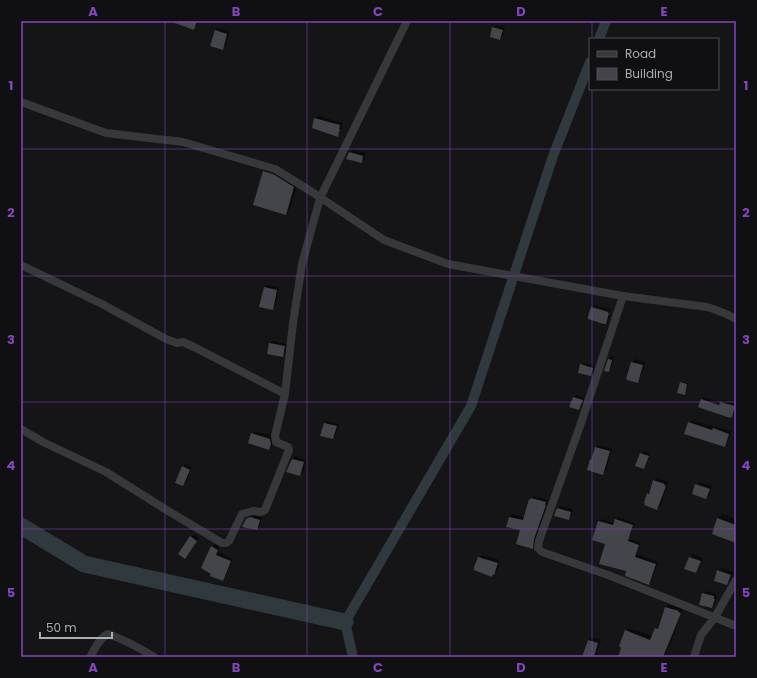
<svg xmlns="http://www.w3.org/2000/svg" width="757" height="678" font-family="Poppins,sans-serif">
  <rect width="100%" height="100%" fill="#151517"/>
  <g fill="#0007">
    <path d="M171,21H199L198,24L193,28Z"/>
    <path d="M496,25L505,27L503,36L500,39L493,28Z"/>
    <path d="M218,28L230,31L225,46L222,49L215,30Z"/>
    <path d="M318,116L343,123L340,133L337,136L315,119Z"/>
    <path d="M353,149L366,153L364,159L362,162L347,159L350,152Z"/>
    <path d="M268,167L298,183L290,209L286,214L264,172Z"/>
    <path d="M267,285L279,287L275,306L272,309L264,287Z"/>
    <path d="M594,305L610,309L611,312L593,306Z"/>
    <path d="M592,307V308L610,314L609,320L606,323L589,316Z"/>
    <path d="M273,341L287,344L286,353L283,356L270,344Z"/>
    <path d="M612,356L614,357L611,368L609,371V359Z"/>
    <path d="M635,359L645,362L640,379L637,382L627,378L632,362Z"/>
    <path d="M583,363L595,366L593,373L590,375L581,365Z"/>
    <path d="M682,382L688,383L686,393L684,394L680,383Z"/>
    <path d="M576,395L585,398L582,406L579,409L574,398Z"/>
    <path d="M704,397L721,403L724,400L736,403L734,413L732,416L701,400Z"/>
    <path d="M692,420L731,431L727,443L724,446L689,423Z"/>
    <path d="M327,421L339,424L336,435L333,438L324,423Z"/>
    <path d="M255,431L272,436L273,440L272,446L269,449L252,434Z"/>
    <path d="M598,445L612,448L606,471L603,473L591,460L593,457L596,447Z"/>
    <path d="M644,451L651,454L646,465L644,468L641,454Z"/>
    <path d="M295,456L306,460L303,472L300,475L288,471L292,459Z"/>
    <path d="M185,464L192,467L186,482L183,485V467Z"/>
    <path d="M656,478L667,481V482L668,483L660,507L657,509L647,493L651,490L653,481Z"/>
    <path d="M699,482L712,486L709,495L706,497L696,485Z"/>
    <path d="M534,496L548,500L547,502H548L536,536L535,545L532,547L521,530L509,517L512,514L525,518L530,500Z"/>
    <path d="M560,506L573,509L571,516L568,519L557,509Z"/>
    <path d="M722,514L736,519V542L718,518Z"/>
    <path d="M254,515L262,517L259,527L257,529L247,519L250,516Z"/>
    <path d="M618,517L635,523L629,539L641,543L637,554L658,562L651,582L649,584L628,571L606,544L599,521L602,519L615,523L616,520Z"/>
    <path d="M194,534L199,538L185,558L179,554Z"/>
    <path d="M215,544L220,547L218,552L233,559L225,577L223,580L213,573L212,547Z"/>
    <path d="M693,554L703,558L698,570L696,572L686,568L690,557Z"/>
    <path d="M482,555L500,560L497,571L494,574L479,558Z"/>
    <path d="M721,568L733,572L730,581L727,583L718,571Z"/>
    <path d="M706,591L716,594V596H717L715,604L712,607L703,594Z"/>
    <path d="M669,604L681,608V609L683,610L670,645L668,647L665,657H619L626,631L629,628L653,636L656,629L659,625L660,626L666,607Z"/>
    <path d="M591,637L601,640L596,656L598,657H583L588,640Z"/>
  </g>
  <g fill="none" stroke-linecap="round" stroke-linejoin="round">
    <g stroke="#2f393e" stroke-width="10">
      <path d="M599,39L606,21"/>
      <path d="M353,657L345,622L471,406L553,156L590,62"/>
    </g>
    <path stroke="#2f393e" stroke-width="17" d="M21,526L84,564L345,622"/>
  </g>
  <g fill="#44454a">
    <path d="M173,21H197L194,30L172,22Z"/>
    <path d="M492,27L503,30L500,40L490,37Z"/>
    <path d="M215,30L227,34L223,50L210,46Z"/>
    <path d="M314,118L340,125L339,129H340L338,137L312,128Z"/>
    <path d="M349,152L363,156L362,163L346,159Z"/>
    <path d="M263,171L273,174L294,187L286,215L253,205Z"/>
    <path d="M264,287L277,290L273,310L259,307Z"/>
    <path d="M591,307L608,312V313H609L606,324H604L588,319V316Z"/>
    <path d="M269,343L285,346L283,357L267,354Z"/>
    <path d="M608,359L612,360L609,372L604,371Z"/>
    <path d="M631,362L643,365L638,383L627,380L626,379Z"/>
    <path d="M580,364L593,368L591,376L578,373Z"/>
    <path d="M680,382L687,384L685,395L677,393Z"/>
    <path d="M573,397L583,400L579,410L569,407Z"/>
    <path d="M701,399L719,405L720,402L735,406L732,417H731L730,418L698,407Z"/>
    <path d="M688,422L712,430L713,428L729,434L725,447L684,434Z"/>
    <path d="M324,423L337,426L333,439L320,436Z"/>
    <path d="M251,433L270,439L271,444L269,450L248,443Z"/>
    <path d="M595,447L610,451L603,475L587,470L590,459L591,460Z"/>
    <path d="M640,453L649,456L644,469L635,466Z"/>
    <path d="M292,459L304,462L300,476L286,472Z"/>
    <path d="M182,466L190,470L183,486L175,483Z"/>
    <path d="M653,480L665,484L664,485L666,486L657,510L644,505L645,503H644L647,493L649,494Z"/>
    <path d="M695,484L710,489L706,499L692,494Z"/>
    <path d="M531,498L546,502L545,505H546L534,539L533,549L516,544L520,530L506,527L509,517L523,520L529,499L530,500Z"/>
    <path d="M557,508L571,512L569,520L554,516Z"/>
    <path d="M250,517L260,520L257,530L242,527L246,519Z"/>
    <path d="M717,518L736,525V543L712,534Z"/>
    <path d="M615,519L633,525L628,541L639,545L635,557L656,564L649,585L625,576L626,571L599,564L605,544L592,540L598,521L613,525Z"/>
    <path d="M190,536L197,541L185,559L178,554Z"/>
    <path d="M211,546L218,550L216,555L231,561L223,581L210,576L211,574L201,568Z"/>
    <path d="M478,557L498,563L494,575H492V577L474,570V567Z"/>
    <path d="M689,557L701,561L696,573L684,569Z"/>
    <path d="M717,570L731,575L727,585L714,581Z"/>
    <path d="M702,593L714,596V599H715L712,608L699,605Z"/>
    <path d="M665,607L679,611L678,612L681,613L663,657H618L621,648L619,646L625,630L650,640L655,628L658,629Z"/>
    <path d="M588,640L598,643L594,657H582Z"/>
  </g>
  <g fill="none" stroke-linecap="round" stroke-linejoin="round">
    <g stroke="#36383b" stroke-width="8">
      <path d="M21,102L106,133L183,142L275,169L312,192L384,240L448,264L623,296L707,307C717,310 727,314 736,319"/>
      <path d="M21,265L102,304L166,339L177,343L183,342L196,348L285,394"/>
      <path d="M623,296L580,426L539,541L538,548L542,552L608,575L736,626"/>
      <path d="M21,429L43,442L106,472L165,509L222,543H226L229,541L242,514L253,511L261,512L265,510L289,450L288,447L276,442L275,436L285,394L293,323L302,264L320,198L407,21"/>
      <path d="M90,657C95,649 99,638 108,634C126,640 138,647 154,657"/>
      <path d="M694,657L701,635L715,617L736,580"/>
    </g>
  </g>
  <path fill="none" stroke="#8446bd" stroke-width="1" stroke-opacity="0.55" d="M165,21V657M307,21V657M450,21V657M592,21V39M592,89V657M21,149H736M21,276H736M21,402H736M21,529H736"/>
  <rect width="757" height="678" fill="none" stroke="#101012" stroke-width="44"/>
  <rect x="589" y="38" width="130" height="52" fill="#101012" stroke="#4d4f54"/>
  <rect x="597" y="51" width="20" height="6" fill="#36383b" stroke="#4d4f54"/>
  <text x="625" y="58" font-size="12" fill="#a8adb6">Road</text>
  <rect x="597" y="68" width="20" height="12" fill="#44454a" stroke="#4d4f54"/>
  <text x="625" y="78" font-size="12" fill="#a8adb6">Building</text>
  <path d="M40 632v6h72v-6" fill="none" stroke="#a8adb6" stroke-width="2"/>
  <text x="46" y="632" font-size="12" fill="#a8adb6" stroke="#101012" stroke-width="3" paint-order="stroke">50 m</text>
  <rect x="22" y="22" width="713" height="634" fill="none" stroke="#8446bd" stroke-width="1.5"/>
  <g font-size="13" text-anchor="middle" font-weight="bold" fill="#8446bd">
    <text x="93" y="16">A</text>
    <text x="236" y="16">B</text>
    <text x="378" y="16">C</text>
    <text x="521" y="16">D</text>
    <text x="664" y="16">E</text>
    <text x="11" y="90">1</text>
    <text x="746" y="90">1</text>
    <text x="11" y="217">2</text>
    <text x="746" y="217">2</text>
    <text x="11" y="344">3</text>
    <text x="746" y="344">3</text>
    <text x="11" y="470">4</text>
    <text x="746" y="470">4</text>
    <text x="11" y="597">5</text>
    <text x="746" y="597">5</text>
    <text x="93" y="672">A</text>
    <text x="236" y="672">B</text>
    <text x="378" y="672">C</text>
    <text x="521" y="672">D</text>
    <text x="664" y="672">E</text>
  </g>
</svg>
